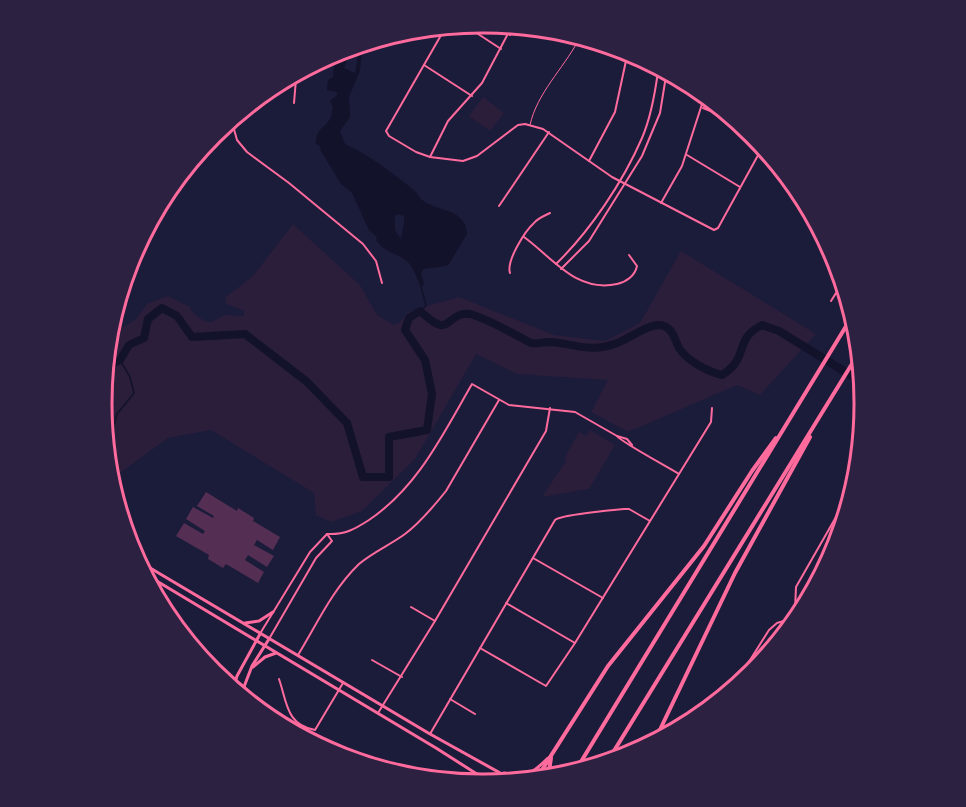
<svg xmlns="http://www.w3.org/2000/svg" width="966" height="807" font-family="Inter,sans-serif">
  <rect width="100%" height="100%" fill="#1b1b3a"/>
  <g fill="#2a1e3b">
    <path d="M483,97L504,113L490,131L469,116Z"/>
    <path d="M293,224L360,285L377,315L394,325L401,321L409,312L420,308L459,297L554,335L605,341L640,323L681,251L816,334L760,395L737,385L628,432L591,412L608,380L517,374L476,354L415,459L362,511L331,522L316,515L314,493L211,430L168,438L116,476L102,403L117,331L136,319L147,304L168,296L190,307L192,312L204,321L211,322L225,315L244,316V311L225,303L226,297L253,276Z"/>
    <path d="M590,430L615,445L589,489L542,497L566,461L565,457L579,432L586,436Z"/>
  </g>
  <path fill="#12122b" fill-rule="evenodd" d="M362,47L360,71L349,97L350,117L340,131L345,144C371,156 394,174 416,192C418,194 419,197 421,199C435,212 466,207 467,234L449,264L446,266L423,269L421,273L424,284L421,287C416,277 413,264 404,259C393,252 384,252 376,240L377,237L369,230L352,193L341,184L321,151L320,146L316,144C316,127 325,129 331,117C332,114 332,110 333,107L330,101L337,95V92L327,90L328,80L333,77L334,67L337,62L343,60L346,50L348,49L349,55L344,68L354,73L356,69L359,47ZM398,214L404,216C405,221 402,233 401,239L395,230V216Z"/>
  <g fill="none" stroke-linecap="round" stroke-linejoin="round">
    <g stroke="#12122b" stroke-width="1.5">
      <path d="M420,311L426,306L421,286"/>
      <path d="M108,433L113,430L117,414L134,393L130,377L120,360"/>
    </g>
    <path stroke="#12122b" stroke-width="8" d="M109,366L120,360L129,345L144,338L148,319L162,308L177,316L192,337L245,334L306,381L347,423L363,477H389V437L427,430L432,394L425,360L405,330L409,318L420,311C426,316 433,323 440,325C449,327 455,311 470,314C489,319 513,334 531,343C538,344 542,342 549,342C575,343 589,354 617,343C631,338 651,321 664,326C674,330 675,341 679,348C687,361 709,372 722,375C750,358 733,339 762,325L779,331L860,381"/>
  </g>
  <path fill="#542f53" d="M206,492L237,511L238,508L254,518L253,521L280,537L273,550L257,540L254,545L274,556L267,567L248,555L245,560L264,572L258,583L226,564L223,568L208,559L209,555L176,536L184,523L203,534L205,531L186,519L193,507L213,518L214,516L197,506Z"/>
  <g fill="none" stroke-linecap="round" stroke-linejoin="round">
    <path stroke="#ff6b9d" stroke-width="1" d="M530,125C537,93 563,69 578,41"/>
    <g stroke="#ff6b9d" stroke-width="2">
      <path d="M466,26L501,49"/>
      <path d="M444,30L386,131L389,136L416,152L430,157L463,161L477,156L518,125L525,124L543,129L612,177L714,230L718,228L762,148"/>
      <path d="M510,35L515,29"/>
      <path d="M424,65L472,96"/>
      <path d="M294,103L296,79"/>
      <path d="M703,108L728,118"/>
      <path d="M232,122L237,140L247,152L289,183L363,244L376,261L382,283"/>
      <path d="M687,155L740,187"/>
      <path d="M430,157L448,121L482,83L511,28"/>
      <path d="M589,161L615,112L627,56"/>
      <path d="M661,203L682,166L703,101"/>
      <path d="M499,206L549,132"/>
      <path d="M524,237C553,258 576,293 617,284C626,282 635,276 637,266L629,255"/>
      <path d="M556,264C590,231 623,182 642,138C651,117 655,94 658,71"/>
      <path d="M561,269L589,241L642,156L660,113L666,76"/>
      <path d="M510,273C506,261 525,231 534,223C538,218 544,216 550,213"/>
      <path d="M831,301L841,285"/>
      <path d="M617,436C621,442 668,467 679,474"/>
      <path d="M533,558L603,598"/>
      <path d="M506,603L575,643"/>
      <path d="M411,607L435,621"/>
      <path d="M795,609L796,587L844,503"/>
      <path d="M261,632L310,552L327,534C345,535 355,529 369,520C418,487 443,434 472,384L509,405L575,412L617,436L627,439L632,445"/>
      <path d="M269,639L316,558L332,541L327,534"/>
      <path d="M480,648L546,686L575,643L711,422L712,408"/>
      <path d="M298,655C317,624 332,590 359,564C373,552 390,545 405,534C421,522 434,506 446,491L499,400"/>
      <path d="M205,660L207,662"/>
      <path d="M372,660L402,677"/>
      <path d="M746,668L753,672"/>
      <path d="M279,679C287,702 286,725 315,730L343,683"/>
      <path d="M735,684L769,630L777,623L787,620"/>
      <path d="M450,699L475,714"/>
      <path d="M378,713L435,621L546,431L550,408"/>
      <path d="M430,734L555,520C560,515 612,510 624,509H629L650,521"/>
    </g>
    <g stroke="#ff6b9d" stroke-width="3">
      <path d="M140,562L430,734L511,779"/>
      <path d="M150,577L436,748L491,783"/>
      <path d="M245,623L259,621L273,612"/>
      <path d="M253,667L265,657L276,653"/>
      <path d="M234,686L237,676L260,634"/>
      <path d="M242,692L252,666L269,639"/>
      <path d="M504,773C526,779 533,773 548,758"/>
    </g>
    <g stroke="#ff6b9d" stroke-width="4">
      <path d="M656,738L735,573L810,437"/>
      <path d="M609,759L855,359"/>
      <path d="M579,765L848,323"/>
      <path d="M549,771L551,758"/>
      <path d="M540,773L608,666L704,546L752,471L776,438"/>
    </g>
  </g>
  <path d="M0 0H966V807H0ZM482 33H484A370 370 0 0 1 854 403V404A370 370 0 0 1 484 774H482A370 370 0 0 1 112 404V403A370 370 0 0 1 482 33Z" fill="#2d2142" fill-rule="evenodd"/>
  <path fill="none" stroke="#ff6b9d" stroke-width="3" d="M482 33H484A370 370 0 0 1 854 403V404A370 370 0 0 1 484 774H482A370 370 0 0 1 112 404V403A370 370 0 0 1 482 33Z"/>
</svg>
